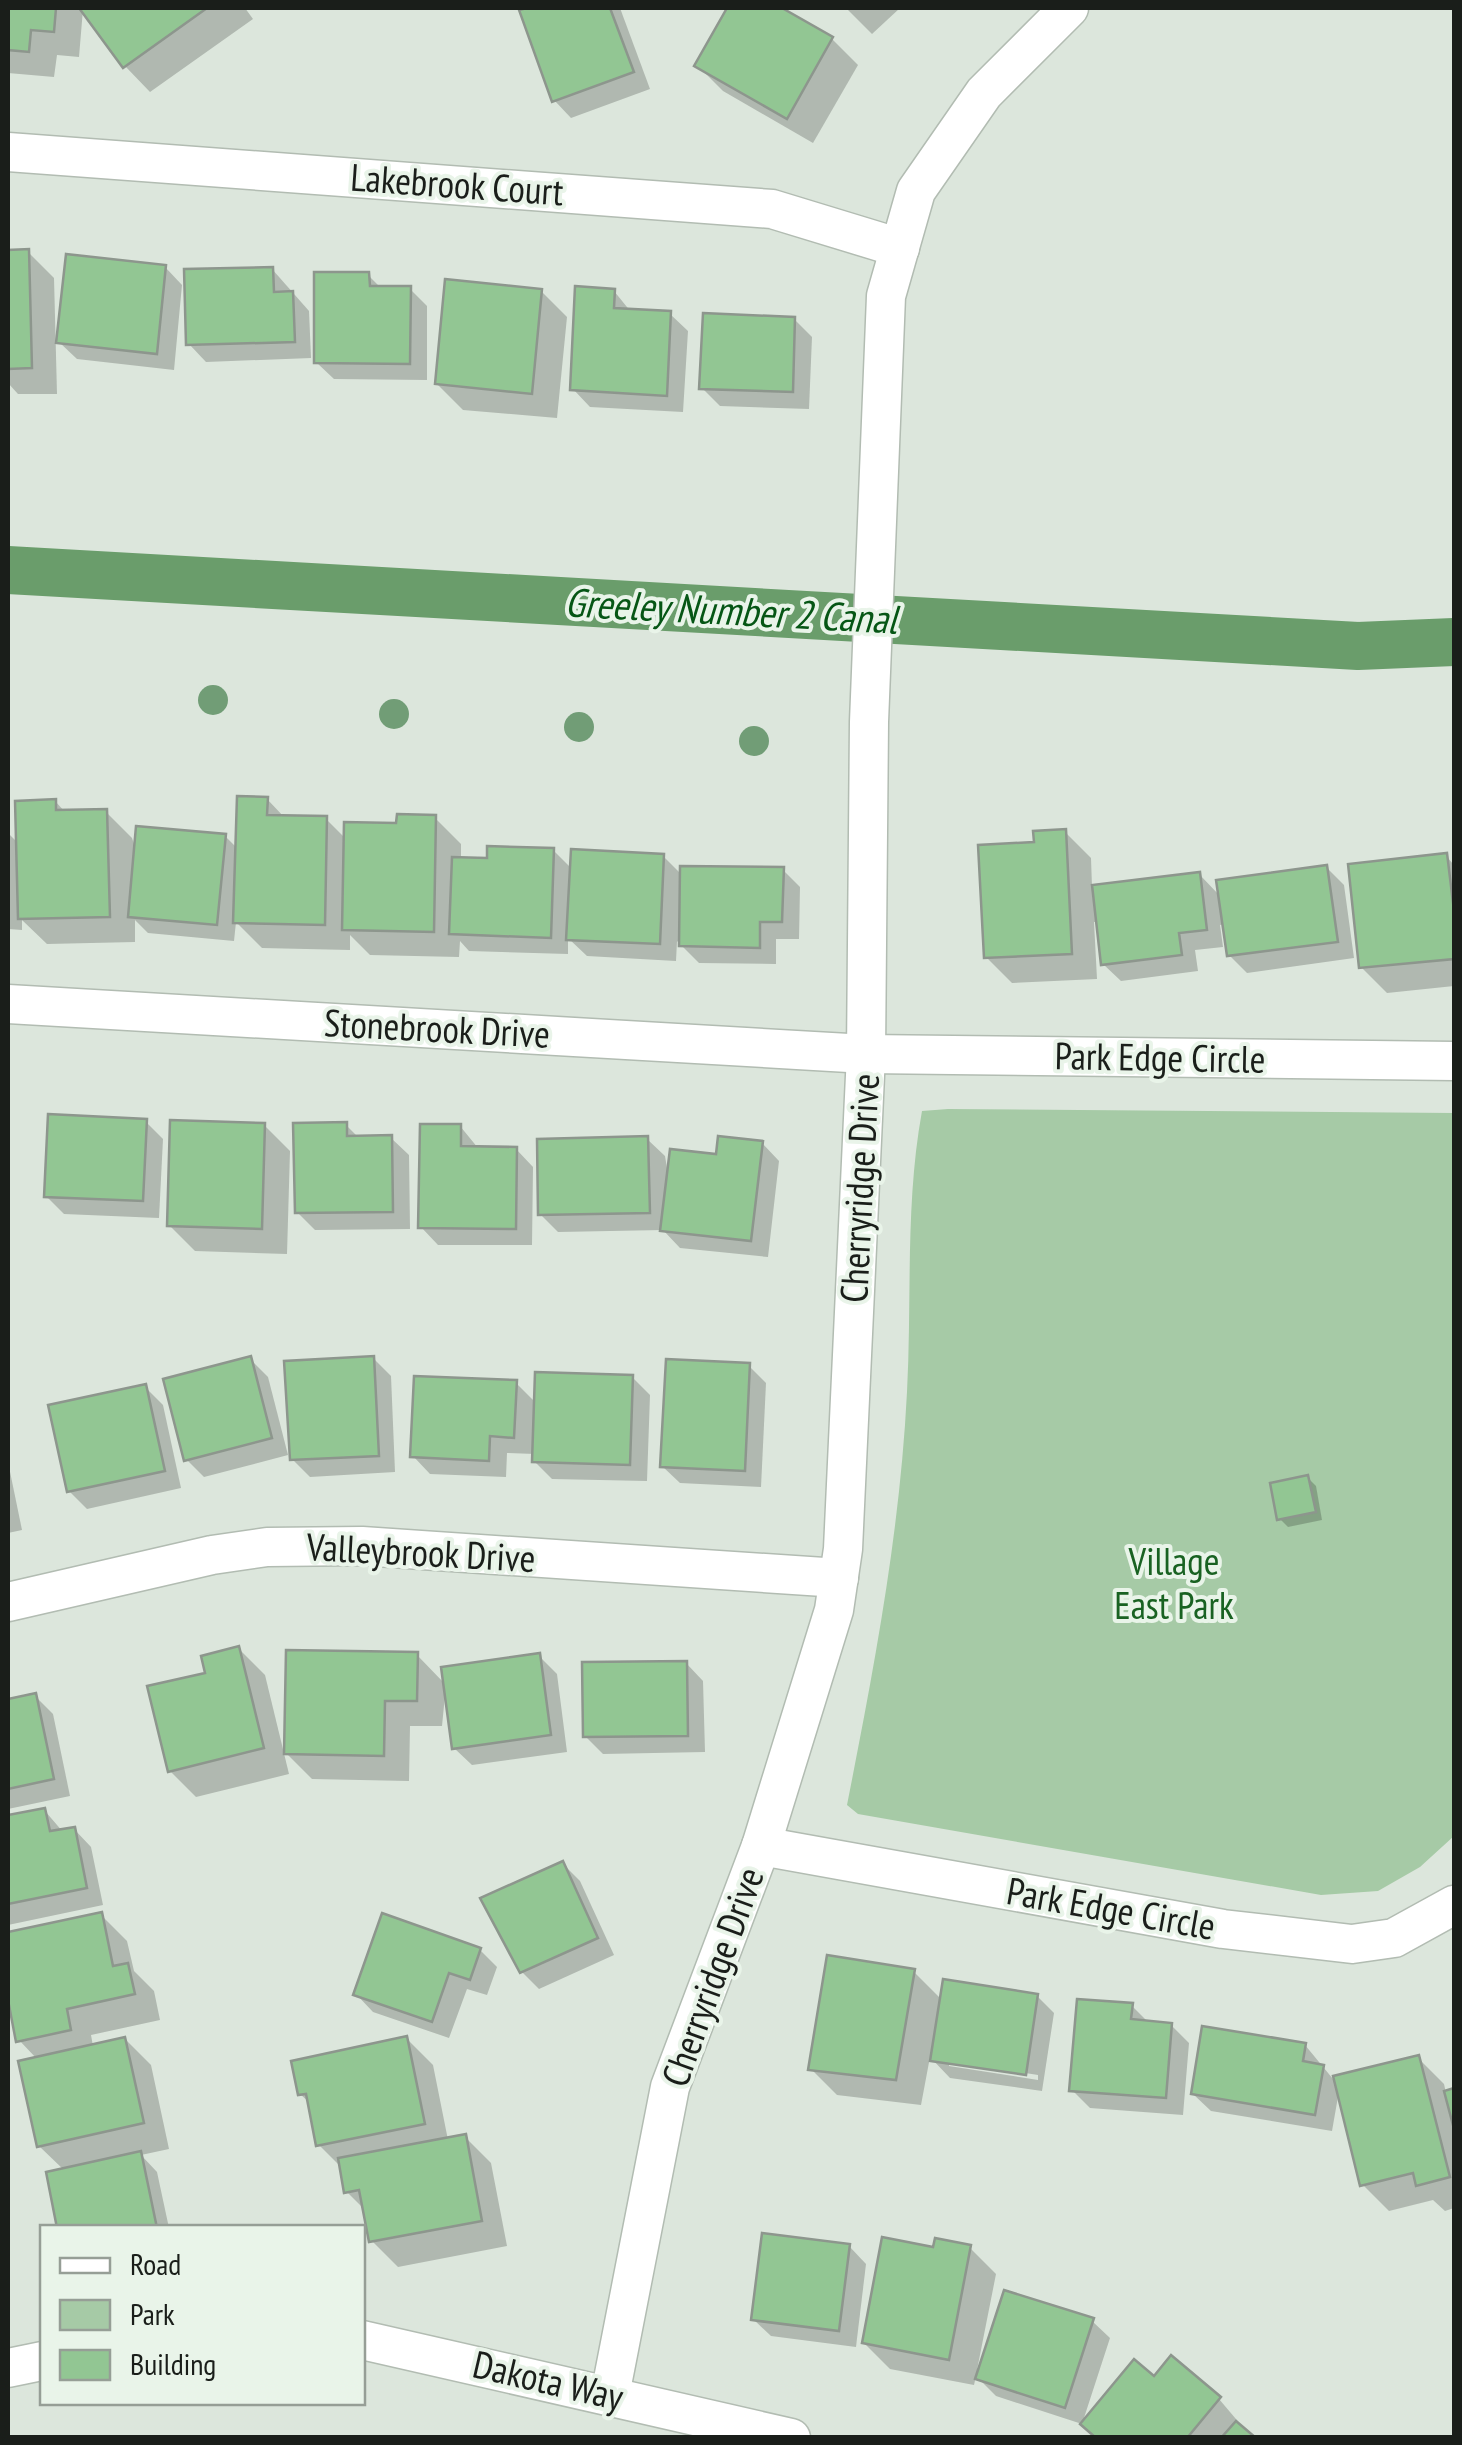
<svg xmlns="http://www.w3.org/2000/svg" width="1462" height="2445" font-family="'PT Sans Narrow',sans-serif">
  <rect width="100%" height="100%" fill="#dce6dc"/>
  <path fill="#a6caa6" d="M948,1109L1454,1113V1836L1420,1867L1378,1891L1321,1895L858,1814L847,1805C874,1668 900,1532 907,1392C912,1298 905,1204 922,1111Z"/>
  <g fill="#0003" fill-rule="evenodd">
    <path d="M8,8H245L253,19L150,92L125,66L83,9L79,57L57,55L54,77L8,73Z"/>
    <path d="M534,8H620L650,89L571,118L554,100L522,12Z"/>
    <path d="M730,8H777L832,39L858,65L813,143L723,91L697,65Z"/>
    <path d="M846,8H900L872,34Z"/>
    <path d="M28,252L54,278L57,394H18L8,383V253Z"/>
    <path d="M165,267L182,285L174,370L77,359L59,342Z"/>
    <path d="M272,269L309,311L311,358L206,362L189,344Z"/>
    <path d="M368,275L382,289H410L427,306V380L334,379L316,362Z"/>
    <path d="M541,291L567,317L557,418L463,410L437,384Z"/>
    <path d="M614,291L631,312L670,314L688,331L683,412L590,407L573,389Z"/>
    <path d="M794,319L812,337L809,409L720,406L702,388Z"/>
    <path d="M267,799L285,818L326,819L346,839L435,818L461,844V860L489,861L553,850L572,869L663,856L683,876L783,870L800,887L799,939H776V964L699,963L677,941L676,961L587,956L568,938V954L469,951L460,941L459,957L370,955L350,935V950L262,948L236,922L234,941L148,933L135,920V942L47,944L22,920V930L8,929V833L19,844L55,801L66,813L106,812L132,838L136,850L225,836L238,849Z"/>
    <path d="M1065,832L1091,858L1092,887L1199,874L1221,897L1326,867L1344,885L1354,958L1247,973L1229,955L1225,924L1220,925L1223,947L1195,950L1198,971L1121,981L1103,964L1098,922H1094L1097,979L1012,983L986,957L1037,844Z"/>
    <path d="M1446,856L1454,865V986L1387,993L1361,967Z"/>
    <path d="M146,1122L163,1139L159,1218L64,1214L46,1196Z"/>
    <path d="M264,1125L290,1151L287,1254L195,1251L169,1225Z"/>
    <path d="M346,1125L359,1138H391L409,1155L410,1229L315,1230L297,1212Z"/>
    <path d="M460,1126L478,1148L516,1149L533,1167L532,1245H438L421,1227Z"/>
    <path d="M647,1139L665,1156L669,1180L762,1143L779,1161L768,1257L680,1248L663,1230L558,1232L540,1214Z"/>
    <path d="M373,1358L391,1376L395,1472L310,1477L292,1459Z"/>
    <path d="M250,1359L268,1377L288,1455L204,1477L186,1459Z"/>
    <path d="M749,1366L766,1383L761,1487L680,1483L662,1466Z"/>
    <path d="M632,1377L650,1395L647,1481L552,1479L534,1461L535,1454L507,1453L506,1477L430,1474L413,1456L515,1382L536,1403Z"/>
    <path d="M145,1387L163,1405L181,1488L87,1509L69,1491Z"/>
    <path d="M8,1462L22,1530L8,1533Z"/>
    <path d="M1307,1477L1316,1486L1322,1520L1288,1527L1280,1519Z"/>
    <path d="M239,1649L265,1675L289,1774L196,1797L170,1771L208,1675Z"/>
    <path d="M417,1655L445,1684L539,1656L557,1674L567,1752L472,1765L454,1748L446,1685L442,1726H410L409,1781L312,1779L286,1753Z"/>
    <path d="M686,1663L703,1681L705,1752L603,1754L585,1736Z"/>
    <path d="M35,1696L53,1714L70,1796L8,1809V1702Z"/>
    <path d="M45,1811L63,1832L74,1829L91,1847L103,1905L8,1925V1818Z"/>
    <path d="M563,1864L580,1881L614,1955L539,1989L522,1972Z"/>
    <path d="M101,1915L127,1941L134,1971L154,1991L160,2020L91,2035L93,2046L125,2039L151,2065L169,2149L141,2155L157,2172L169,2228H60L64,2170L39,2146L37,2059L19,2040L8,1988V1935Z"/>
    <path d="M480,1950L497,1967L487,1995L467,1989L449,2038L373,2012L356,1994Z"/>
    <path d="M914,1972L942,2000L1037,1996L1054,2013L1042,2091L950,2078L930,2057L921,2105L837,2095L811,2069ZM949,2061L1038,2075V2080L949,2066Z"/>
    <path d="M1132,2006L1149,2023L1171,2025L1189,2043L1183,2115L1090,2108L1072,2090Z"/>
    <path d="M407,2039L433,2065L448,2140L465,2137L491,2163L507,2246L398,2267L372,2241L366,2211L346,2191L342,2168L319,2145L310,2103L300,2094Z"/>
    <path d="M1305,2045L1333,2079L1418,2058L1444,2084L1446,2093L1454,2090V2208L1445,2211L1433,2200L1389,2211L1363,2185L1339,2091L1332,2131L1211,2111L1193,2094Z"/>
    <path d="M849,2246L866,2264L856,2347L771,2336L753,2319Z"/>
    <path d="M970,2248L996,2274L977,2370L1092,2321L1110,2338L1082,2424L996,2396L976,2376L974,2385L890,2369L864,2343L935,2249Z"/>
    <path d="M1154,2380L1219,2399L1252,2438H1096Z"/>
  </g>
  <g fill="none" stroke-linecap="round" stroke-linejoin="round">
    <path stroke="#6a9d6b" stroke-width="48" d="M8,570L1358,646L1454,642"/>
  </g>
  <g fill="#92c693" stroke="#8d968d" stroke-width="2.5">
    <path d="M8,8H56L54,32L31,30L29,52L8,50Z"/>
    <path d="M79,8H207L123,68Z"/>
    <path d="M527,8H610L634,72L552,102L519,10Z"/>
    <path d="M727,8H782L833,37L787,119L694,66Z"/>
    <path d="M29,249L32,368L8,369V250Z"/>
    <path d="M66,254L166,265L157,354L56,343Z"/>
    <path d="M273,267L274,292L293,291L295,342L186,345L184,269Z"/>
    <path d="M314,272H369L370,286H411L410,364L314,363Z"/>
    <path d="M445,279L542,289L532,394L435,384Z"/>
    <path d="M575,286L615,289L614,308L671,311L667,396L570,390Z"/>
    <path d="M703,313L795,317L793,392L699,389Z"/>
    <path d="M237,796L268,797L267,815L327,816L325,925L233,923Z"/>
    <path d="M56,799V810L107,809L110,917L18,919L15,801Z"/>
    <path d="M397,814L436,815L434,932L342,930L344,822L396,823Z"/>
    <path d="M136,826L226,834L217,925L128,917Z"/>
    <path d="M1066,829L1072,954L984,958L978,845L1034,842L1033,831Z"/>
    <path d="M487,846L554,848L551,938L449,934L452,857L487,858Z"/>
    <path d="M571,849L664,854L660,944L566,940Z"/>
    <path d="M1447,853L1454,911V959L1359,968L1348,864Z"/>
    <path d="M1327,865L1338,942L1227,956L1216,880Z"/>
    <path d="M680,866L784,867L782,922H760V948L679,946Z"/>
    <path d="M1200,872L1207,930L1179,933L1182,955L1101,965L1092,885Z"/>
    <path d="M48,1114L147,1119L143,1201L44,1197Z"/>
    <path d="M170,1120L265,1123L262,1229L167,1226Z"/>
    <path d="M347,1122V1136L392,1135L393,1212L295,1213L293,1123Z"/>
    <path d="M420,1124H461V1146L517,1147L516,1229L418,1228Z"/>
    <path d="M648,1136L650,1213L538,1215L537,1139Z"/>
    <path d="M718,1136L763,1141L751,1241L660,1231L670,1149L716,1154Z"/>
    <path d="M251,1356L272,1438L184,1461L163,1379Z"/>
    <path d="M374,1356L379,1456L290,1460L284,1361Z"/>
    <path d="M666,1359L750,1363L745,1471L660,1467Z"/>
    <path d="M535,1372L633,1375L630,1465L532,1462Z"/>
    <path d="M414,1376L517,1380L514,1438L490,1436L489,1461L410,1457Z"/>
    <path d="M146,1384L165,1471L67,1492L48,1405Z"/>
    <path d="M1308,1475L1316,1512L1277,1520L1270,1483Z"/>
    <path d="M239,1646L264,1748L168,1772L147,1686L205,1673L201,1656Z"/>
    <path d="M286,1650L418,1652L417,1701H385L384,1756L284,1754Z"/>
    <path d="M540,1653L551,1735L452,1749L441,1667Z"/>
    <path d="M687,1661L688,1736L583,1737L582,1662Z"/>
    <path d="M36,1693L54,1779L8,1789V1699Z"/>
    <path d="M45,1808L50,1831L75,1827L87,1888L8,1904V1815Z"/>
    <path d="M563,1861L598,1938L520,1973L480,1898Z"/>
    <path d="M102,1912L113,1966L128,1963L135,1994L67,2009L71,2030L16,2042L8,2000V1932Z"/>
    <path d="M382,1913L481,1948L470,1980L449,1973L432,2022L353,1995Z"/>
    <path d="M827,1955L915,1969L896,2080L808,2070Z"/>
    <path d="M943,1979L1038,1994L1026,2075L930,2061Z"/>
    <path d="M1077,1999L1133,2003L1131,2019L1172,2023L1166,2098L1069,2091Z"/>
    <path d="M1202,2026L1306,2043L1303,2061L1324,2065L1315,2115L1191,2094Z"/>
    <path d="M407,2036L425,2124L316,2146L306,2094L298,2095L291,2061Z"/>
    <path d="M125,2037L144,2123L37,2147L18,2061Z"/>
    <path d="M1419,2055L1450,2177L1416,2186L1413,2173L1360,2186L1333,2076Z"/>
    <path d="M1454,2088V2129L1444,2091Z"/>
    <path d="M466,2134L482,2221L369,2242L359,2190L344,2193L338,2158Z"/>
    <path d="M141,2151L157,2228H57L46,2172Z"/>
    <path d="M762,2233L850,2244L839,2331L751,2320Z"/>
    <path d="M882,2237L933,2247L935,2238L971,2245L949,2360L862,2343Z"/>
    <path d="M1004,2290L1094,2318L1065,2408L975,2379Z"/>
    <path d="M1171,2355L1221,2397L1187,2438H1096L1080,2424L1134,2359L1154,2376Z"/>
    <path d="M1236,2421L1256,2438H1221Z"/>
  </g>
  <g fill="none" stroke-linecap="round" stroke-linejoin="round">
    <g stroke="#b2bcb2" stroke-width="41">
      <g id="street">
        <path d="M8,152L772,209L900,248"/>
        <path d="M8,1004L866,1054L1454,1061"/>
        <path d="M8,1602L212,1555L267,1547L362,1546L839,1578"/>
        <path d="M761,1846L1223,1929L1352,1944L1394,1938L1454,1905"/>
        <path d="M362,2340L791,2438"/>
        <path d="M8,2368L42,2361"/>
        <path d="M610,2395L670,2087L761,1846L834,1610L843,1549L866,1054L869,722L886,296L916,191L984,93L1069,8"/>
      </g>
    </g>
    <use href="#street" stroke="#fff" stroke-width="38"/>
  </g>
  <g fill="#719d76">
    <circle cx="213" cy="700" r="15"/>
    <circle cx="394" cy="714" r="15"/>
    <circle cx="579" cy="727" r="15"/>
    <circle cx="754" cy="741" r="15"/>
  </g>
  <g text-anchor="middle" stroke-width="8" stroke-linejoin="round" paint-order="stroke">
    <g font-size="38" fill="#1a1e1a" stroke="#e9f4e9">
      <text transform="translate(457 185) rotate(4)" y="13">Lakebrook Court</text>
      <text transform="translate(437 1029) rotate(3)" y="13">Stonebrook Drive</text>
      <text transform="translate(1160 1058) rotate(1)" y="13">Park Edge Circle</text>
      <text transform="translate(860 1188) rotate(-87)" y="13">Cherryridge Drive</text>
      <text transform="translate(421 1553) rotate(3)" y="13">Valleybrook Drive</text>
      <text transform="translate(1111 1909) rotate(10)" y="13">Park Edge Circle</text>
      <text transform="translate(713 1977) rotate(-70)" y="13">Cherryridge Drive</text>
      <text transform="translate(548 2381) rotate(13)" y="13">Dakota Way</text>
    </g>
    <g font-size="38" fill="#196222" stroke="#e9f4e9">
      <text x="1174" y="1575">Village<tspan x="1174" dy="44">East Park</tspan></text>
    </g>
    <g font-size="40" font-style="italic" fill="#065615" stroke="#e9f4e9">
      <text transform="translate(731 611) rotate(3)" y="14">Greeley Number 2 Canal</text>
    </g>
  </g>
  <rect width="1462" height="2445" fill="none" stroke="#1a1e1a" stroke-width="20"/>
  <rect x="40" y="2225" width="325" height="180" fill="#e9f4e9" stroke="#969e96" stroke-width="2.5"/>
  <rect x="60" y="2258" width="50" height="15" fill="#ffffff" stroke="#969e96" stroke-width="2.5"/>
  <text x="130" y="2275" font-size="30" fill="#1a1e1a">Road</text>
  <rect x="60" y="2300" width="50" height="30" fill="#a6caa6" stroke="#969e96" stroke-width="2.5"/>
  <text x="130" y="2325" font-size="30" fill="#1a1e1a">Park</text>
  <rect x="60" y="2350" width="50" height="30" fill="#92c693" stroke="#969e96" stroke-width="2.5"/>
  <text x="130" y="2375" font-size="30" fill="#1a1e1a">Building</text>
</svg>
